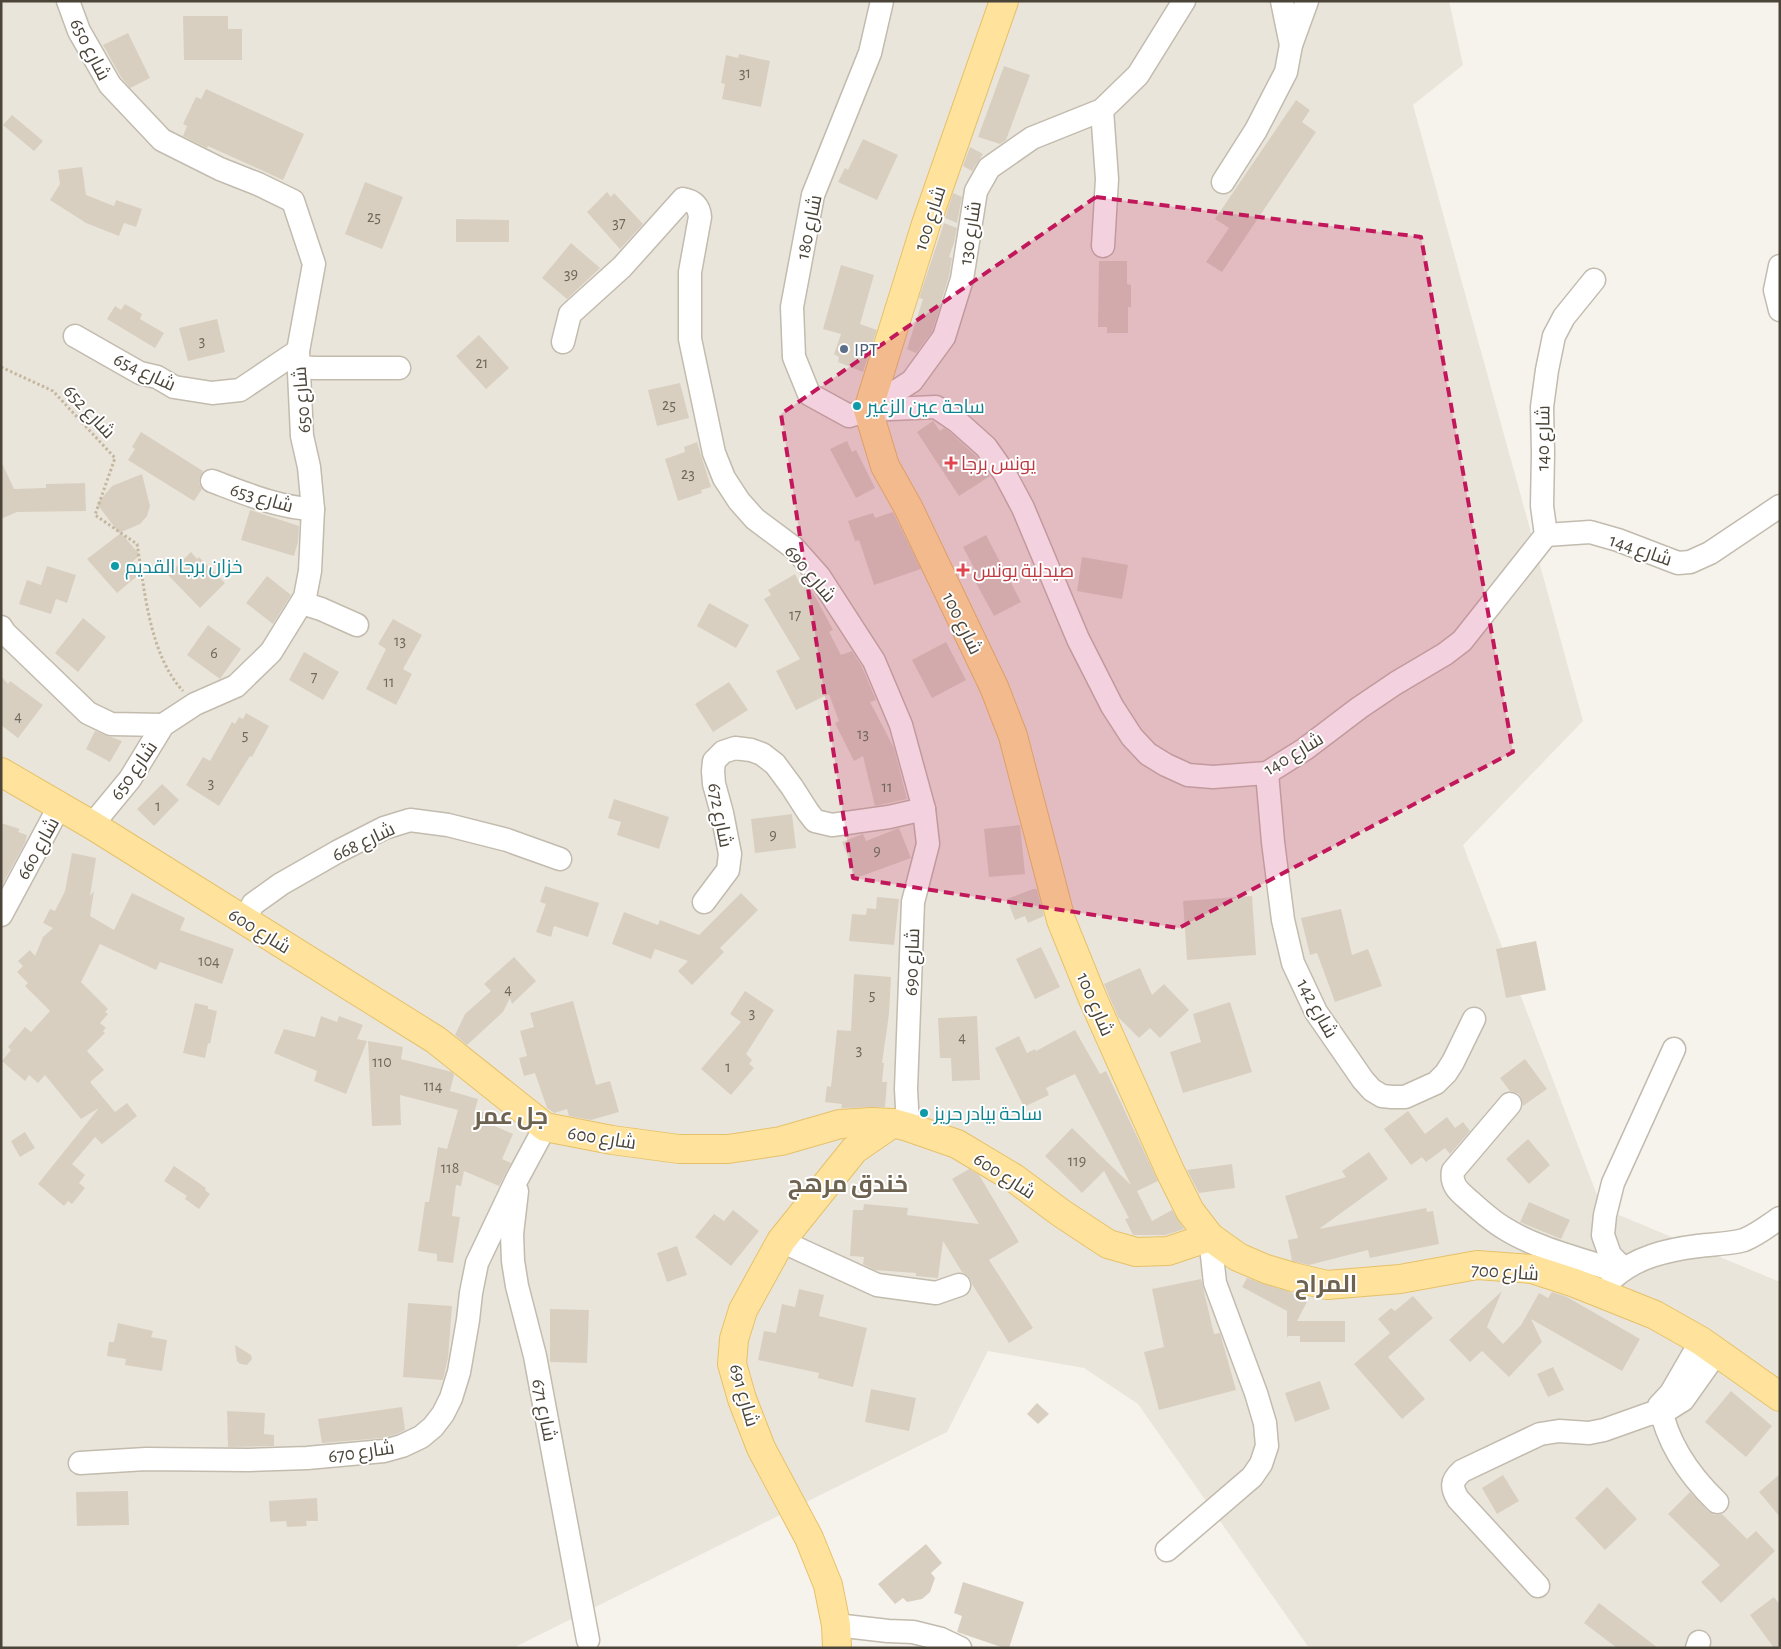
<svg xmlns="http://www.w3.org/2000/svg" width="1781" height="1649" font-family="'Alegreya Sans',Cairo,sans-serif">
  <rect width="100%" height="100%" fill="#f6f3ec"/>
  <path fill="#eae5da" d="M1,1H1449L1463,65L1413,105L1583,721L1463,845L1602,1208L1780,1282V1648H1309L1138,1404L1084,1368L988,1351L947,1432L513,1648H1Z"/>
  <g fill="#d8cfc1">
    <path d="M183,16H228V29H242V60H184Z"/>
    <path d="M128,33L150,78L130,88L121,77L103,45Z"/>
    <path d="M739,54L770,61L761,107L722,99L725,84L721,83L726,55L738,58Z"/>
    <path d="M1004,66L1030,75L1006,140L1000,144L978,137Z"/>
    <path d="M206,89L304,134L283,180L208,146L207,148L183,136L187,126L183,124L196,97L201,99Z"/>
    <path d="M1296,100L1310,110L1302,122L1316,132L1222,272L1206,262L1229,228L1215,219Z"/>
    <path d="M12,115L43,141L34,151L3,125Z"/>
    <path d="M863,139L898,155L877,200L838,182L845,168L848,170Z"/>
    <path d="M970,147L983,154L972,171L963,166Z"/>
    <path d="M82,167L86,195L114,206L116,200L142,209L136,227L124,223L119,236L86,223L50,200L60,184L58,170Z"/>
    <path d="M365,182L403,197L382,249L345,234Z"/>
    <path d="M607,192L611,197L614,193L643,224L620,249L587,212Z"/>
    <path d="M953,193L962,197L957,223L945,218Z"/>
    <path d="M456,219L509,220V242H456Z"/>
    <path d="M944,223L957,228L954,243L949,257L952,258L949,276L932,332L916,353L907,349L923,299L919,298Z"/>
    <path d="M571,243L600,268L567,299L542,278Z"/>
    <path d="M1099,261H1127V284L1131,285V307H1128V333H1107V327H1098Z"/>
    <path d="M841,265L874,275L860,324L877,330L863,372L838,362L839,357L834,354L841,334L823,329Z"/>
    <path d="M125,304L142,314L140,319L164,333L155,348L107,319L115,306L121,310Z"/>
    <path d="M217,319L225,352L188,361L179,328Z"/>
    <path d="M479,335L509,368L486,389L456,356Z"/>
    <path d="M680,383L689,418L657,426L648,390Z"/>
    <path d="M933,421L940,431L944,428L950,432L976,456L990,476L959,496L917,432Z"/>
    <path d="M141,432L203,471L200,477L199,483L202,489L194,501L128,460L135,449L132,447Z"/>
    <path d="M847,441L852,452L856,450L875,488L856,498L830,449Z"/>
    <path d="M697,442L711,487L701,490L702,493L678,501L665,459L685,452L684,447Z"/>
    <path d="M1,461L14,489L46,488V484L85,483L86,511L17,512L1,519Z"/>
    <path d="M142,474L150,506L147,516L140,524L119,533L97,504L112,486Z"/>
    <path d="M250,510L299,526L298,542L294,556L241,540Z"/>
    <path d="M893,512L921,569L874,585L859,540L855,541L848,521L873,513L875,518Z"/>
    <path d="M121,533L140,555L133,561L142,572L117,593L87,559Z"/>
    <path d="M986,535L1021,602L994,616L976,583L981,581L963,547Z"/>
    <path d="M191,552L197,559L199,557L225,583L200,608L168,575Z"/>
    <path d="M1082,557L1128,565L1122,599L1077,591Z"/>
    <path d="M47,566L76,575L67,603L56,599L51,614L19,604L27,580L41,585Z"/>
    <path d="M795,574L800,584L805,581L816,598L833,630L829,632L841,655L852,651L862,667L876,700L870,702L894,748L907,799L875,806L863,756L854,761L835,723L839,721L829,694L796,710L776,671L800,659L764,599L771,595L768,590Z"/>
    <path d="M267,576L291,595L273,624L246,603Z"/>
    <path d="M709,603L749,625L736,648L697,626Z"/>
    <path d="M83,618L106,637L78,672L55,653Z"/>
    <path d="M393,619L422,635L403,669L412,674L396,705L366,689L386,649L378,644Z"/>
    <path d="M208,625L241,649L220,679L187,655Z"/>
    <path d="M946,642L966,680L932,698L912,660Z"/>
    <path d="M304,652L339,672L323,700L289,680Z"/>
    <path d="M1,676L8,684L10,681L43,705L18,738L1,725Z"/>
    <path d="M729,682L748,710L713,732L695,704Z"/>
    <path d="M246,713L269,726L252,757L250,756L219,806L186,785L203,757L210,761L232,722L235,724L239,717L243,719Z"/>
    <path d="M95,731L122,741L110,762L86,749Z"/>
    <path d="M162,784L179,800L154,826L137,809Z"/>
    <path d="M614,799L669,817L659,849L617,835L621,822L608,818Z"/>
    <path d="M792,814L796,848L755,853L751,819Z"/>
    <path d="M1,823L20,829L18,832L27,835L25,843L1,887Z"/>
    <path d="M1020,825L1025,874L989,877L984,829Z"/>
    <path d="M899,828L911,858L856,878L842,842L863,834L866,841Z"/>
    <path d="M72,853L96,858L90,896L94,891L90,916L114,930L132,893L185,918L180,930L234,949L222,984L160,962L156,970L100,944L81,982L108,1009L105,1012L108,1014L100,1023L106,1028L103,1031L105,1033L87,1051L104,1070L90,1082L115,1112L127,1103L137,1116L102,1144L95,1137L72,1164L85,1175L79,1183L85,1188L72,1204L68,1201L64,1206L38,1184L99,1108L81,1119L45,1075L38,1083L29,1075L25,1081L2,1061L11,1050L8,1047L25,1027L31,1032L50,1011L25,986L28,983L17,972L23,966L18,961L30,950L35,956L43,937L53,928L43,923L50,909L55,911L65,891Z"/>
    <path d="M545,886L599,903L588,937L554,926L551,937L536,932L546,904L540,902Z"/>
    <path d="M1033,889H1037L1044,916L1028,923L1025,916L1015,920L1007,899Z"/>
    <path d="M741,893L758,910L720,948L724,952L692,985L678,971L688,961L655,949L651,959L612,944L624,912L658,925L660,920L699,935Z"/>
    <path d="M1252,896L1256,955L1187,960L1183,901Z"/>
    <path d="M877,897L899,899L894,945L849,941L852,914L866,915L867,908L876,909Z"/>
    <path d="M1341,909L1352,955L1368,949L1382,986L1335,1002L1317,953L1310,955L1301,918Z"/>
    <path d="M1536,941L1546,990L1506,998L1496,949Z"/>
    <path d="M1041,947L1060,987L1035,999L1016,959Z"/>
    <path d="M514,957L536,981L512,1004L510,998L503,1012L467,1045L455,1035L465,1014L491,991L484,984Z"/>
    <path d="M1140,968L1152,995L1164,984L1189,1010L1160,1038L1150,1028L1139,1038L1118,1017L1104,984Z"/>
    <path d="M854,974L891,977L889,1014L882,1063H884L882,1082H887L885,1107L841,1108L842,1104L825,1102L827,1086L831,1087L837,1030L851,1031Z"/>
    <path d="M745,991L774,1010L746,1054L752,1060L749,1064L754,1068L731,1095L701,1069L741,1022L730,1014Z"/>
    <path d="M573,1001L596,1085L610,1081L619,1112L591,1120L569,1116L567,1109L554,1113L547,1108L535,1073L524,1076L519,1058L527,1056L520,1031L534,1027L530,1013Z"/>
    <path d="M1230,1002L1252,1072L1183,1093L1170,1052L1201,1042L1193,1014Z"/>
    <path d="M195,1003L208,1006V1009L217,1011L210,1044L208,1043L205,1058L183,1053Z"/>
    <path d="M321,1016L337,1022L339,1016L363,1025L357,1039L367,1041L346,1094L314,1081L317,1071L274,1053L284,1029L315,1037Z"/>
    <path d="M977,1016L980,1080L952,1081L951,1058H940L938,1018Z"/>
    <path d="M1075,1030L1100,1074L1106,1071L1158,1181L1137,1191L1152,1221L1172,1210L1184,1229L1165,1235H1133L1125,1219L1129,1218L1104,1171L1082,1193L1045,1156L1072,1128L1131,1185L1075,1074L1046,1088L1049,1095L1024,1107L995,1048L1019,1036L1027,1053L1035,1049L1036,1051Z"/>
    <path d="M368,1041L403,1047L401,1059L452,1072L454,1075L450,1091L478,1099L475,1110L490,1114L488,1123L513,1134L502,1159L511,1163L499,1186L464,1171L461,1186L456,1185L452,1216L460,1217L453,1263L437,1261V1254L418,1251L425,1202H429L438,1147L447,1149L458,1110L400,1095L401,1125L372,1126Z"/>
    <path d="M1525,1059L1547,1089L1523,1106L1522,1100L1519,1094L1510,1091L1500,1078Z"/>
    <path d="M1408,1111L1425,1134L1447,1117L1455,1128L1463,1122L1470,1131L1450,1154L1445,1148L1426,1162L1422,1157L1411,1165L1384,1129Z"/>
    <path d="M25,1132L35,1148L20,1157L11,1141Z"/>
    <path d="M1528,1139L1550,1165L1529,1184L1506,1159Z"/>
    <path d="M1369,1152L1388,1179L1319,1229L1426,1208L1427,1212L1433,1211L1439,1244L1370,1258L1368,1250L1309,1265L1292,1261L1288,1240L1298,1238L1285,1196L1346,1177L1342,1171Z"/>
    <path d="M1232,1164L1235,1188L1199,1193L1187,1170Z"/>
    <path d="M174,1166L206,1188L205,1190L210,1194L199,1209L185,1199L187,1196L164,1181Z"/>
    <path d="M969,1169L979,1175L1019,1242L989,1260L1033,1328L1009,1343L972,1284L971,1280L967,1275L962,1272L943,1241L938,1278L916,1276V1273L875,1270L863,1264L864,1257L850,1256L853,1210H863L864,1204L908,1208L907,1215L979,1224L952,1179Z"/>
    <path d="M1529,1202L1570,1220L1561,1239L1520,1222Z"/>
    <path d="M733,1210L759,1231L731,1266L695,1237L714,1214L724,1221Z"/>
    <path d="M677,1246L687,1275L667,1282L657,1253Z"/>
    <path d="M1247,1278L1290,1292L1307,1302L1297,1321H1345V1342H1300V1336H1288L1287,1338V1311L1242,1287Z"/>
    <path d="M1201,1279L1214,1334L1220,1333L1236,1390L1159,1410L1144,1352L1164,1347L1152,1289Z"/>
    <path d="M799,1289L824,1295L819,1316L867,1328L853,1387L818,1378L819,1373L758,1360L764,1331L776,1333L782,1304L795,1307Z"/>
    <path d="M1502,1291L1487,1327L1503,1344L1521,1325L1539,1293L1548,1298L1552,1292L1567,1297L1640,1339L1622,1371L1531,1319L1542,1342L1509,1377L1482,1351L1470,1362L1449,1340Z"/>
    <path d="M1413,1296L1433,1318L1388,1357L1425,1399L1402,1419L1354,1364L1390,1333L1378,1319L1391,1308L1395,1311Z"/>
    <path d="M408,1303L452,1306L448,1358L443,1380L403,1377Z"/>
    <path d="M550,1309L589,1310L587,1363L550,1362Z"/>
    <path d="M118,1323L153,1331L151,1337L167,1340L162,1371L125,1365L126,1359L107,1356L109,1342H114Z"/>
    <path d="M235,1345L251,1355L252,1359L247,1365L240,1364L237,1361Z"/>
    <path d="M1553,1367L1564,1390L1548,1397L1537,1374Z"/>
    <path d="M1320,1381L1330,1409L1295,1422L1285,1393Z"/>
    <path d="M871,1389L916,1398L909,1431L865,1422Z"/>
    <path d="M1731,1391L1772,1426L1746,1457L1705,1422Z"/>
    <path d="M1037,1403L1049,1414L1038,1424L1027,1414Z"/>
    <path d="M402,1407L405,1430L397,1434L382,1438L322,1443L318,1419Z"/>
    <path d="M227,1411L265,1413L264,1434L274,1435V1446L228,1447Z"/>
    <path d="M1780,1474V1517L1759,1492Z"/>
    <path d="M1503,1475L1519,1501L1497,1514L1482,1488Z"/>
    <path d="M1607,1487L1637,1519L1605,1550L1575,1518Z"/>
    <path d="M128,1491L129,1525L77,1526L76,1492Z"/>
    <path d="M1690,1492L1708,1511L1714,1515L1722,1514L1747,1539L1756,1531L1775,1551L1721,1603L1701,1582L1720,1565L1668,1514Z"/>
    <path d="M317,1498L318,1521H306L307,1526L287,1527L286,1521L270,1522L269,1501Z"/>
    <path d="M926,1544L942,1563L931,1573L935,1578L930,1592L922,1599L907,1602L903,1598L895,1604L878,1584Z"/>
    <path d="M963,1582L1024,1602L1009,1648H1004L957,1632L962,1616L954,1613Z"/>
    <path d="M1774,1597L1780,1605V1648H1774L1750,1615Z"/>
    <path d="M1599,1603L1658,1648H1617L1584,1623Z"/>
  </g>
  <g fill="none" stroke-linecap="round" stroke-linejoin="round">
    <g stroke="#c2bbae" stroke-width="25">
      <g id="minor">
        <path d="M68,1L79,31L110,85L162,140L220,169L258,184L293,201L314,264L298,351L302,436L309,467L313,509L310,571L305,597L271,652L236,686L195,704L163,725L130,779L92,825"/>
        <path d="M882,1L870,53L813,195L792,307L794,357L809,394L849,416L868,410L936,407L958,422L986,447L1005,474L1023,508L1078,639L1112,706L1132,737L1148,754L1166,765L1188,775L1213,777L1267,773L1305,749L1359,708L1396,683L1445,654L1462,641L1546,535L1542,506L1543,453L1542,407L1547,370L1554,336L1564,317L1594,280"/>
        <path d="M1282,1L1291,45L1307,1"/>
        <path d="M1102,110L1107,179L1103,246"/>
        <path d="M1223,182L1256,130L1286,72L1291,45"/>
        <path d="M1780,266L1775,290L1780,310"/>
        <path d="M75,336L140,373L157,377L174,387L212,393L240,390L298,351"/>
        <path d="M563,342L570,314L622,267L683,199C694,201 699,206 700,217L690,272V339L714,453L724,478L739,501L755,519L794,548L819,576L874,661L901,725L924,809L928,844L913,902L906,1089L908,1127"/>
        <path d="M298,367L315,368H399"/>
        <path d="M869,409L912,381L944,337L962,279L976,191L989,168L1032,138L1102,110L1138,75L1184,1"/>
        <path d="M212,481C244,493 279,508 313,509"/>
        <path d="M1546,535L1590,532L1618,540L1678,563L1690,562L1710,553L1780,506"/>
        <path d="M302,603L321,609L357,625"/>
        <path d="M1,627L5,633L88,713L111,724L163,725"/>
        <path d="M1267,773L1273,842L1283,920L1293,963L1316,1012L1363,1080L1372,1090L1382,1096L1392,1097H1405L1436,1083L1446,1073L1453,1062L1474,1019"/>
        <path d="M704,902L728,870L730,854L722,813L714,784L713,771L714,761L723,752L735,748L751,750L762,754L775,764L792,787L808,812L815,821L832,825L889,817L924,809"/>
        <path d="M1,915L59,807"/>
        <path d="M244,921L253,904L281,884L337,852L384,828L410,820L448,825L507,840L560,859"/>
        <path d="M1510,1104L1453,1171C1450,1186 1461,1193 1471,1202C1481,1211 1492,1221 1504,1228C1537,1249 1582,1259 1619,1272"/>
        <path d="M517,1191L512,1234L513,1261L517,1286L535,1356L588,1640"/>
        <path d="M781,1241L877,1285L936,1293L959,1285"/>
        <path d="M1624,1269L1610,1255L1603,1235L1605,1215L1613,1183L1674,1049"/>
        <path d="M1613,1278C1636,1257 1667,1250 1698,1246C1713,1244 1729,1244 1744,1240C1757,1235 1768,1226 1780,1218"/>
        <path d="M1660,1405C1667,1443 1689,1475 1717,1502"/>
        <path d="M1659,1406L1671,1393L1701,1341"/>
        <path d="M80,1463L146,1459L248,1460L307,1458L384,1451L402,1446L421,1437L433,1427L443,1414L451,1398L459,1372L468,1320L471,1293L477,1263L517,1179L545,1127"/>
        <path d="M1167,1550L1252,1477L1261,1464L1267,1446L1265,1423L1256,1393L1215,1283L1210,1237"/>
        <path d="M1538,1586L1458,1499C1451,1487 1451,1481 1462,1471L1540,1434L1559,1431L1589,1433L1604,1430L1649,1414L1662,1413L1683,1400L1717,1352"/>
        <path d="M836,1625L888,1631L913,1632L941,1639L960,1648"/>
        <path d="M1697,1648L1699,1642"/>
      </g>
    </g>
    <g stroke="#e6c16a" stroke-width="30">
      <g id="major">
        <path d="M1004,1L926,224L868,410L885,466L908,507L994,687L1013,736L1061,920L1093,999L1170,1171L1190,1211L1210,1237L1238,1257L1266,1269L1293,1277L1327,1285L1400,1279L1477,1265L1532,1269L1575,1283L1655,1315L1701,1341L1780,1397"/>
        <path d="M1,772L92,825L436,1040L545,1127L612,1140L679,1149H728L781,1141L840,1124L872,1122L893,1123L908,1127L957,1144L1014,1178L1061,1213L1108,1244L1136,1252L1168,1251L1210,1237"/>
        <path d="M837,1648L836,1625L828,1585L809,1538L761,1448L742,1399L732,1364L734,1339L743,1310L781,1241L854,1150L893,1123"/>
      </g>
    </g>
    <path stroke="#c4b79f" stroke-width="3" stroke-dasharray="2.5 2.5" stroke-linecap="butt" d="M1,367L53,391L115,458L95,515L137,544C145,591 149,654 183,691"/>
    <use href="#minor" stroke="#fff" stroke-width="22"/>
    <use href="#major" stroke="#ffe39c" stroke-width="28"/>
  </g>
  <path fill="#c2185b" fill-opacity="0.2" stroke="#c2185b" stroke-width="4" stroke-dasharray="10 6" stroke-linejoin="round" d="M1096,197L1421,237L1513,752L1179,928L853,878L781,414Z"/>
  <circle fill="#5c6f8a" stroke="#fff" stroke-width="2" cx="844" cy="349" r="5"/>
  <g fill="#0f9aa8" stroke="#fff" stroke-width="2">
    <circle cx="857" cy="406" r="5"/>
    <circle cx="115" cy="566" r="5"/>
    <circle cx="924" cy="1113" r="5"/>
  </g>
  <g fill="#e0444e" stroke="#fff" stroke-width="2">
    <path d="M948.5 455.5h5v5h5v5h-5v5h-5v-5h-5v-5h5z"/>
    <path d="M960.5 562.5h5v5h5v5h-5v5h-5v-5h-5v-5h5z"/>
  </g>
  <g text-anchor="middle" stroke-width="4" stroke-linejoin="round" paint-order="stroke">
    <g font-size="16" fill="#6e675b">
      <text x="745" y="78">31</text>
      <text x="374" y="222">25</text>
      <text x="619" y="228">37</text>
      <text x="571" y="279">39</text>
      <text x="202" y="346">3</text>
      <text x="482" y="368">21</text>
      <text x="669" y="410">25</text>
      <text x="688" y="479">23</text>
      <text x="795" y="620">17</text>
      <text x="400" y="646">13</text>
      <text x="214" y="658">6</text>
      <text x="314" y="682">7</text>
      <text x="389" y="687">11</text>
      <text x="18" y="721">4</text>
      <text x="863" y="739">13</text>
      <text x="245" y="740">5</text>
      <text x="211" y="788">3</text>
      <text x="887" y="792">11</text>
      <text x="158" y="811">1</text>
      <text x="773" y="840">9</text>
      <text x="877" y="856">9</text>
      <text x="209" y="966">104</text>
      <text x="508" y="994">4</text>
      <text x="872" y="1000">5</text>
      <text x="752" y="1018">3</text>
      <text x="962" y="1042">4</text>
      <text x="859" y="1055">3</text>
      <text x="382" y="1067">110</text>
      <text x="728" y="1072">1</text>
      <text x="433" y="1091">114</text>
      <text x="1077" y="1166">119</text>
      <text x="450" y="1173">118</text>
    </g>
    <g font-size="19" fill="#4b4439" stroke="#fff">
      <text transform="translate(91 49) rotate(63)" y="7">شارع 650</text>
      <text transform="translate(929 218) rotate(-72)" y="7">شارع 100</text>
      <text transform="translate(808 227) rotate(-78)" y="7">شارع 180</text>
      <text transform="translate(969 233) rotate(-81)" y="7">شارع 130</text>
      <text transform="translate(145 371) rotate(25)" y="7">شارع 654</text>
      <text transform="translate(301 400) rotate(-94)" y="7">شارع 650</text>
      <text transform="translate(90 411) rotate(47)" y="7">شارع 652</text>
      <text transform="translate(1542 438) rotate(-89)" y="7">شارع 140</text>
      <text transform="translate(262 497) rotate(16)" y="7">شارع 653</text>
      <text transform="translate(1641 549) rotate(19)" y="7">شارع 144</text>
      <text transform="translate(811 573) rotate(50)" y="7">شارع 690</text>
      <text transform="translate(963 623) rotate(64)" y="7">شارع 100</text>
      <text transform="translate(1293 753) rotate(-31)" y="7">شارع 140</text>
      <text transform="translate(133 770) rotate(-55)" y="7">شارع 650</text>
      <text transform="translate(721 815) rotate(79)" y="7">شارع 672</text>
      <text transform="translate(363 841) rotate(-25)" y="7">شارع 668</text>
      <text transform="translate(37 848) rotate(-61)" y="7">شارع 660</text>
      <text transform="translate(260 930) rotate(32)" y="7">شارع 600</text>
      <text transform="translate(911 962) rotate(-88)" y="7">شارع 690</text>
      <text transform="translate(1096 1004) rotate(67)" y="7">شارع 100</text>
      <text transform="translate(1318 1008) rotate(61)" y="7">شارع 142</text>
      <text transform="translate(602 1137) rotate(9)" y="7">شارع 600</text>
      <text transform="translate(1005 1175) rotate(33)" y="7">شارع 600</text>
      <text transform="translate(1505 1271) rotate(4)" y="7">شارع 700</text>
      <text transform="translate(745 1395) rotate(74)" y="7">شارع 691</text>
      <text transform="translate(545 1410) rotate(79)" y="7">شارع 671</text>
      <text transform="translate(361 1451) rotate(-8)" y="7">شارع 670</text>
    </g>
    <g font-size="19" fill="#4e5e75" stroke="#fff" text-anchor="start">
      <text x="854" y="356">IPT</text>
    </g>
    <g font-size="19" fill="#0d838f" stroke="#fff" text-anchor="start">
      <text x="867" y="413">ساحة عين الزغير</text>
      <text x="125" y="573">خزان برجا القديم</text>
      <text x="934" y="1120">ساحة بيادر حريز</text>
    </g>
    <g font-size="19" fill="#be3a42" stroke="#fff" text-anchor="start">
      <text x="961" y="470">يونس برجا</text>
      <text x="973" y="577">صيدلية يونس</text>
    </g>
    <g font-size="24" font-weight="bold" fill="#6e6250" stroke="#fff">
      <text x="511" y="1124">جل عمر</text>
      <text x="848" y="1192">خندق مرهج</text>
      <text x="1326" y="1292">المراح</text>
    </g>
  </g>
  <rect width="1781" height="1649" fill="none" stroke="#4b4439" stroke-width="5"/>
</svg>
